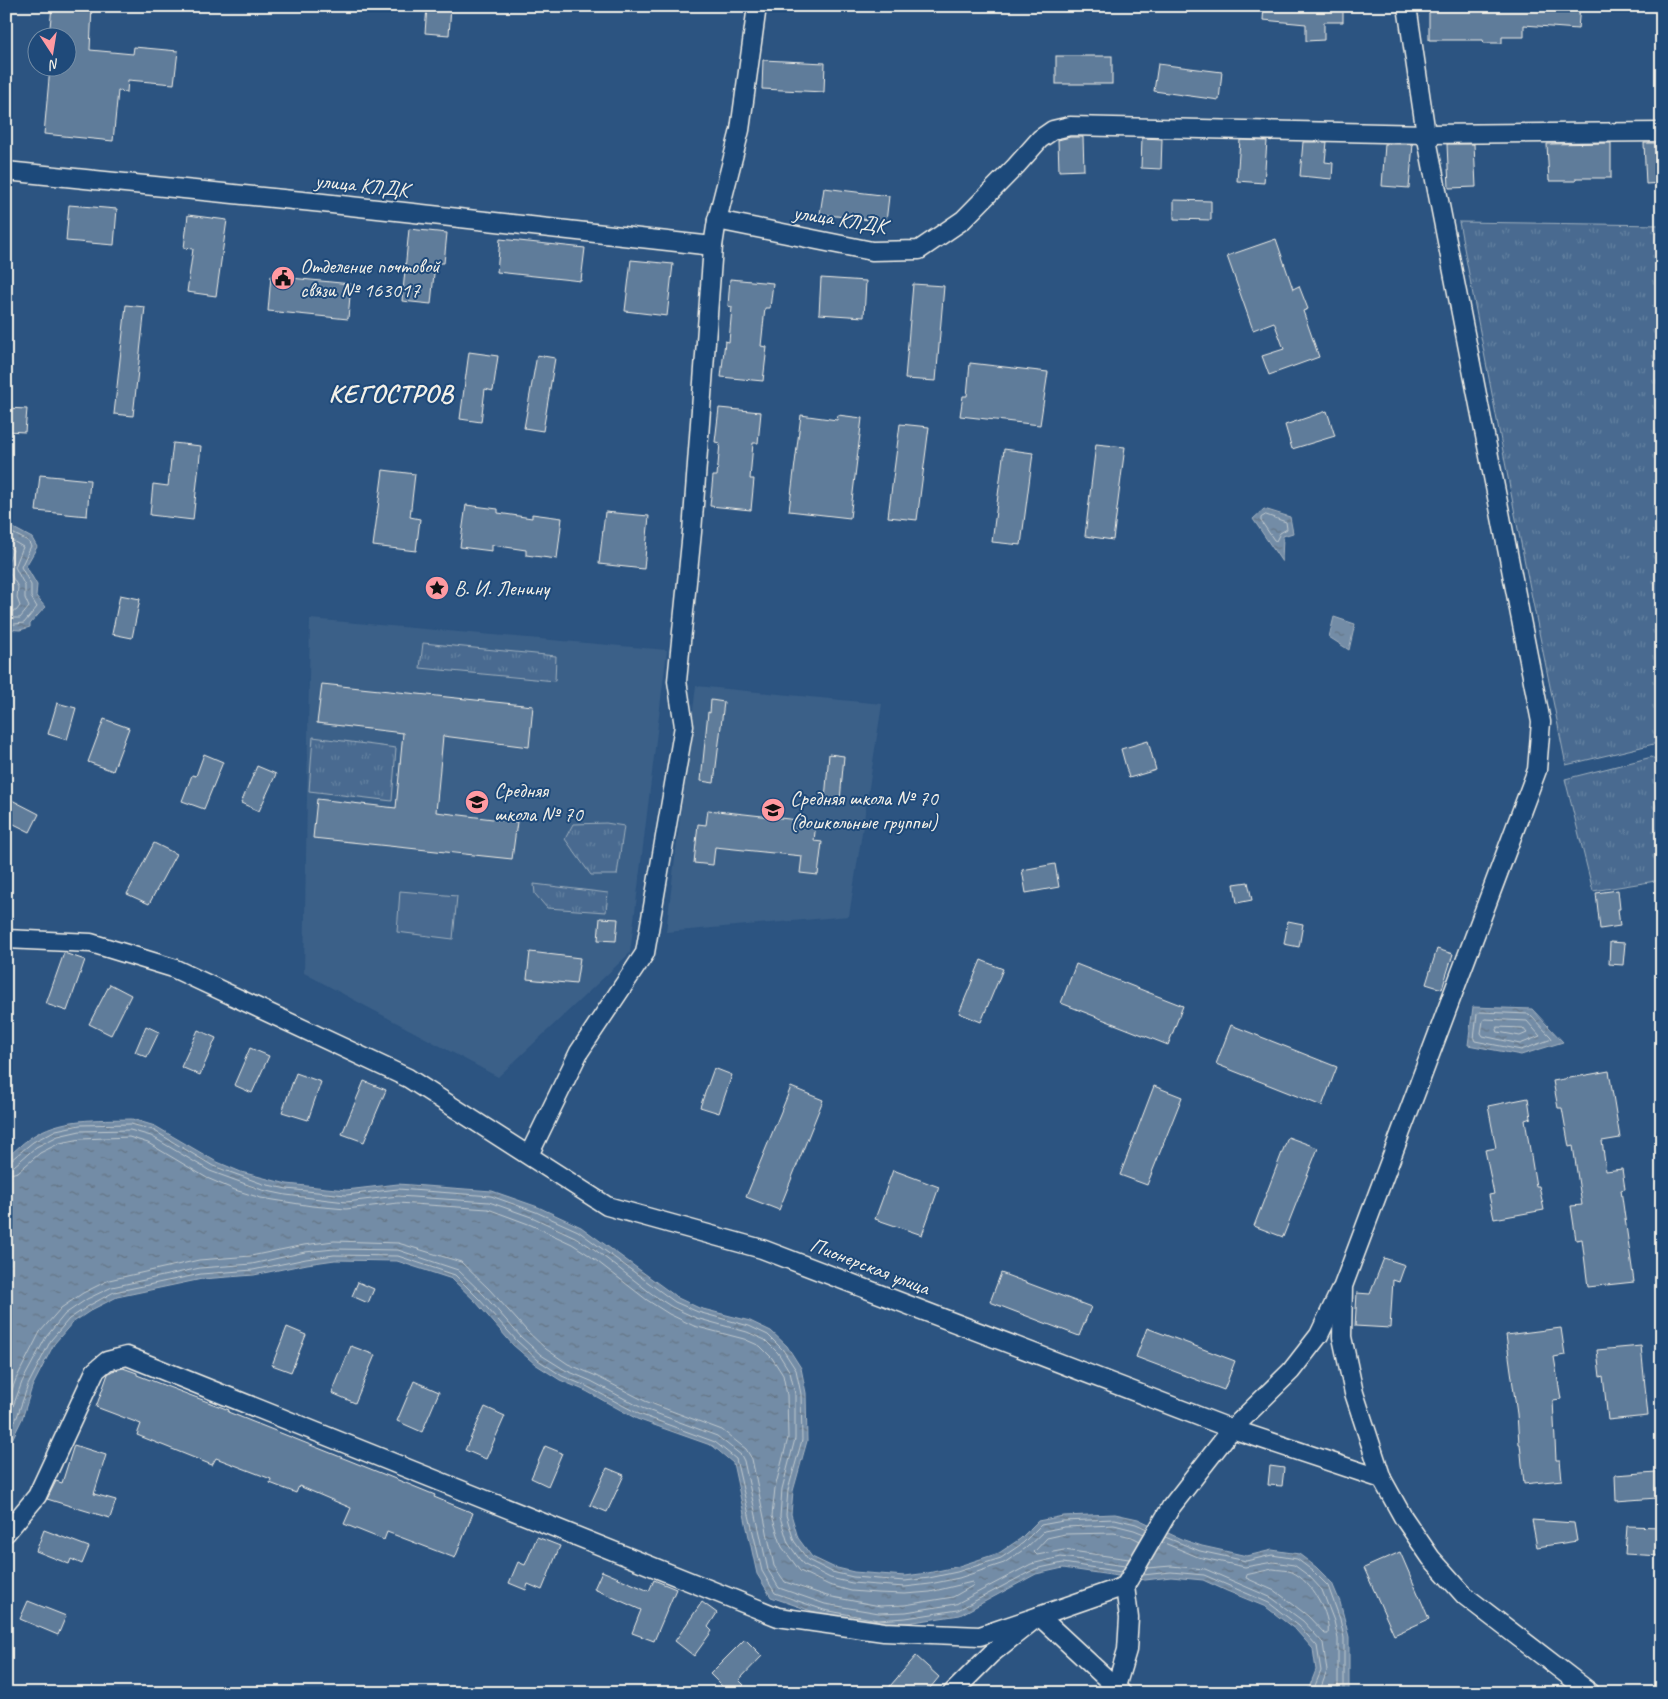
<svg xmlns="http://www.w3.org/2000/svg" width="1668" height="1699" font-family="Caveat,sans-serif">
  <defs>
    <pattern id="grass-tufts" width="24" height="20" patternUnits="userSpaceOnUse" patternTransform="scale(1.25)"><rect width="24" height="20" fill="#496b90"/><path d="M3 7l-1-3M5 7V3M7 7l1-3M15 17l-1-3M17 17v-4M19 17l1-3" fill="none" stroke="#6481a0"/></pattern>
    <pattern id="water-ripples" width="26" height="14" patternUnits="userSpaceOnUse" patternTransform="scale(1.25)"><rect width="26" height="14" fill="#738ca6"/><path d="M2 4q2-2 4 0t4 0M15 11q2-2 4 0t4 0" fill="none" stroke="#647484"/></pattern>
  </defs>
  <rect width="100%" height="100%" fill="#2c5481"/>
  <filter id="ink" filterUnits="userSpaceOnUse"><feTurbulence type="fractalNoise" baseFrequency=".02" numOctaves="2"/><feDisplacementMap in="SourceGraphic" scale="10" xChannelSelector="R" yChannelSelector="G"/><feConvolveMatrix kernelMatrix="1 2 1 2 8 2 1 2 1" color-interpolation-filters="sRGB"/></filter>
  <g filter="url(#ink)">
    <g fill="#3b6088">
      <path d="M310,619L667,650L630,953L498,1077L304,973Z"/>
      <path d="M696,686L882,704L849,916L666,932Z"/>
    </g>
    <g fill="url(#grass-tufts)" stroke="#9eaebc">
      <path d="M1459,222L1662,225V742L1566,765L1515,514Z"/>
      <path d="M423,643L556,656L555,681L420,668Z"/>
      <path d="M313,737L396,748L392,801L309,791Z"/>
      <path d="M1652,757L1662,764V880L1593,891L1565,779Z"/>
      <path d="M606,823L624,826L617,875H591L565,839L573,824Z"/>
      <path d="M534,884L608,893L606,912L547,908L535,894Z"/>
    </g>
    <path fill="#496b90" stroke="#9eaebc" d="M400,891L457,896L453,939L397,932Z"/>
    <g fill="url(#water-ripples)" stroke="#a7b4c0">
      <path d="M1264,509L1290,517L1293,533L1283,536L1282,562L1253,519Z"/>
      <path d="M6,524L32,538L37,547L26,566L37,585L36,596L45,607L30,624V627L20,630L6,629Z"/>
      <path d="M1334,617L1355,624L1349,650L1329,637Z"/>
      <path d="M1473,1007L1532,1009L1563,1042L1521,1055L1468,1045Z"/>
      <path d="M132,1119L155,1126L215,1161L241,1172L287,1184L346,1190L398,1184L492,1191L538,1207L581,1227L678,1298L699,1308L750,1321L771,1331L787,1346L801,1368L806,1393L807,1441L793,1491L791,1514L798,1538L812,1557L833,1567L854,1572L905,1576L928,1573L956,1567L999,1553L1020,1539L1038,1521L1063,1516L1115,1514L1138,1519L1181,1539L1202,1546L1247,1556L1272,1550L1299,1554L1316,1567L1332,1583L1340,1602L1349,1637V1693H1307L1316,1670L1313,1649L1296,1630L1266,1607L1227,1591L1203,1580L1171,1577L1145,1580L1063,1568L1036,1574L960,1615L907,1623L878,1625L823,1615L771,1597L757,1574L733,1463L713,1446L637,1419L586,1391L560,1380L535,1364L513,1345L476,1302L452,1279L397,1261L335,1260L307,1264L254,1275L202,1279L117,1297L93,1309L72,1323L54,1344L32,1387L22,1419L6,1452V1158C14,1152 21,1144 30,1138C60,1117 97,1120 132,1119Z"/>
    </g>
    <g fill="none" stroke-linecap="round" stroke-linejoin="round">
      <g stroke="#c0c9ce" stroke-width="1">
        <path d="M1266,515L1286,522L1287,529L1280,533L1276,541L1274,540L1261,521V518Z"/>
        <path d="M6,530L28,541L31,546L21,567L31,585V597L37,607L24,623L6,625"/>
        <path d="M6,537L23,547L15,567L25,586V598L29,607L20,618H6"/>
        <path d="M6,545L13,550L8,562V570L18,587L17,598L20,606L16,611H6"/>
        <path d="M1480,1012L1529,1014L1551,1037L1552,1039L1521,1050L1475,1041L1474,1039L1477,1014Z"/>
        <path d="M1485,1019L1527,1021L1540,1036L1520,1044L1483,1036L1481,1033L1483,1021Z"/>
        <path d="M1497,1027L1523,1028L1527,1033L1520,1036L1498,1032Z"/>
        <path d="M6,1161L11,1160L33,1142L56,1130L80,1125L131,1124L153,1130L213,1166L263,1184L287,1189L346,1195L398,1189L491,1196L536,1212L578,1231L675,1302L698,1312L749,1326L768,1335L783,1350L796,1370L801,1394L802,1440L788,1490L786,1515L794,1541L808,1560L832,1572L853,1577L878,1579L905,1581L929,1578L957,1572L1001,1558L1023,1543L1041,1525L1063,1521L1115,1519L1136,1524L1147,1529"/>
        <path d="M6,1168L14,1166L36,1147L58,1136L80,1131L130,1130L151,1136L210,1171L262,1190L286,1195L346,1202L398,1196L489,1202L534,1218L575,1237L594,1249L652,1294L672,1307L696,1318L747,1332L765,1340L778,1353L790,1372L795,1394V1439L782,1489L780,1517L788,1543L803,1564L830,1578L852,1583L877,1585L905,1587L930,1584L959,1578L1004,1563L1026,1548L1044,1531L1064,1527L1114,1525L1134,1530L1144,1534"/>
        <path d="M6,1175L18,1172L40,1153L60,1143L81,1139L129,1137L148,1143L207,1178L235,1190L261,1198L312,1206L346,1209L398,1203L488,1209L531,1225L572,1244L589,1255L647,1300L669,1314L694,1326L744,1339L760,1346L772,1358L783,1375L787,1395L788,1438L775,1488L772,1516L782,1547L800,1571L829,1585L851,1591L877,1593L905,1594L930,1592L972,1582L974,1585L953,1597L905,1605L880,1606L827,1596L785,1582L774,1566L752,1459L746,1449L722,1430L645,1401L594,1375L568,1364L546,1349L527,1331L489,1289L461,1262L398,1243L334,1241L304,1245L251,1256L199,1260L109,1280L83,1293L61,1308L40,1332L16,1379L6,1406"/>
        <path d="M6,1425L22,1382L46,1337L65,1314L87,1299L112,1287L200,1268L252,1264L305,1252L334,1249L398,1250L458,1270L484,1295L521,1337L541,1355L565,1370L591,1381L642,1408L717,1436L741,1455L744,1461L768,1570L779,1588L825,1604L879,1613L906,1612L956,1604L1031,1564L1061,1557L1125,1566"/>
        <path d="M6,1440L17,1417L28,1385L51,1340L69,1319L90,1305L114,1292L201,1274L253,1270L306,1259L334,1255L398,1256L455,1275L479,1299L517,1341L538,1360L562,1376L588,1387L639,1414L715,1442L736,1459L762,1571L775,1593L824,1610L878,1620L906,1618L958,1610L1035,1569L1063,1563L1121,1572"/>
        <path d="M1165,1537L1200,1551L1246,1561L1272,1555L1297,1559L1313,1571L1328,1586L1340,1619L1344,1638V1693"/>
        <path d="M1162,1542L1198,1557L1245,1567L1273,1562L1294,1565L1309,1576L1322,1590L1334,1621L1338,1639V1693"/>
        <path d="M1129,1559L1064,1550L1037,1555L1034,1552L1047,1538L1065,1534L1114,1533L1132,1537L1140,1541"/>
        <path d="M1147,1568L1171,1566L1205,1569L1272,1598L1303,1621L1323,1643L1327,1671L1319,1693"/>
        <path d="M1273,1569C1279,1570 1287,1570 1292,1572C1311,1581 1331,1614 1328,1634H1325L1308,1616L1277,1592L1246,1578L1247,1575Z"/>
        <path d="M1143,1575L1171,1572L1204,1575L1269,1603L1299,1626L1317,1646L1321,1671L1312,1693"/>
      </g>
    </g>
    <g fill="#5e7b9a" stroke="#f4f1e8">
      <path d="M52,6H92L90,50L133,54L134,47L178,51L174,84L128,80L127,92L118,91L113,141L44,134L50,68H68V38H49Z"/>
      <path d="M427,6H451L449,35L425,33Z"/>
      <path d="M1264,6H1343V22H1324V40L1306,41V24L1263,20Z"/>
      <path d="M1429,6H1580L1578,29L1524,25V37H1502V43H1484L1483,40H1429Z"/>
      <rect x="1056" y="56" width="56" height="28"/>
      <path d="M763,60L825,63L824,92L762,89Z"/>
      <path d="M1158,64L1222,72L1219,100L1154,91Z"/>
      <path d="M1070,137H1083L1084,170L1059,171L1058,140Z"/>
      <path d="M1142,138L1162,139L1161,169L1141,168Z"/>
      <path d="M1240,140L1267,141L1264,183L1237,181Z"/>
      <path d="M1303,142H1327L1325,162L1333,163L1332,179L1300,176Z"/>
      <path d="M1611,143V178H1576V181H1549L1547,144Z"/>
      <path d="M1644,143H1662V183L1646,184Z"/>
      <path d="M1385,144H1413L1409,188L1382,186Z"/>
      <path d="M1447,144H1474L1476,187L1449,188Z"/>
      <path d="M824,188L889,196L886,222L820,214Z"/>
      <path d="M1174,200L1211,201V220L1174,219Z"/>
      <path d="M69,205L117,209L114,245L66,241Z"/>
      <path d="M188,215L227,220L216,296L187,292L193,249L184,248Z"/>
      <path d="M409,229L447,233L444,263H435L431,304L402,301Z"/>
      <path d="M500,239L585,248L581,281L497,272Z"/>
      <path d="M1276,239L1293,289L1299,286L1308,309L1303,311L1319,357L1269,375L1262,356L1284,349L1274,322L1253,330L1227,256Z"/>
      <path d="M631,260L673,264L667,316L625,311Z"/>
      <path d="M271,276L351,284L348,319L268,311Z"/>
      <path d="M821,278L866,281L864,317L819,314Z"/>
      <path d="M730,279L773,283L770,308H765L761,346L767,347L763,381L721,377L725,341L729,342L732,307L728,306Z"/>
      <path d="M913,284L944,286L936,381L905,379Z"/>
      <path d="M126,305L145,307L133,416L114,414Z"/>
      <path d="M469,352L498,356L493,391L485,389L481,422L460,419Z"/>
      <path d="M537,355L555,358L543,431L524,428Z"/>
      <path d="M970,363L1048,372L1040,425L960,416L963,396H967Z"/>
      <path d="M6,408L27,409L25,432L6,431Z"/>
      <path d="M719,408L761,412L758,443H753L750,479H754L751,510L710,506L713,476H717L720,443L715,442Z"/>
      <path d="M1327,411L1335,436L1292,449L1285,425Z"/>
      <path d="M801,415L837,420L838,415L862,418L850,518L789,511Z"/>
      <path d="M900,424L929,427L917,520L888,517Z"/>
      <path d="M173,443L201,446L193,520L150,515L153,484L168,486Z"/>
      <path d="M1096,444L1125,447L1113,540L1085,536Z"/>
      <path d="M1004,449L1033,453L1021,545L992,542Z"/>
      <path d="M383,470L415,474L410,517L420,519L416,551L373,546Z"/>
      <path d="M40,475L90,480L87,516L36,511Z"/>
      <path d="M466,505L498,509V513L532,518V514L562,518L557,559L526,555V550L492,545V551L460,547Z"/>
      <path d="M605,512L649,516L644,569L599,564Z"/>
      <path d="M120,595L140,599L132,638L112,634Z"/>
      <path d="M322,684L533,706L529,747L443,736L436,812L517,822L512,859L313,838L317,799L396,808L403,733L317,723Z"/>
      <path d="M711,700L724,702L714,783L701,781L708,712L710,713Z"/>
      <path d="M57,703L76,708L67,740L48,734Z"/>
      <path d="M104,719L129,728L113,771L88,762Z"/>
      <path d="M1148,741L1156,770L1129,778L1121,749Z"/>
      <path d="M204,754L223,762L204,809L182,801L192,775L196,776Z"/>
      <path d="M829,754L844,756L840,800L825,799Z"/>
      <path d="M257,766L276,774L259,811L241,803Z"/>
      <path d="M6,797L39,814L30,832L6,820Z"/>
      <path d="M708,810L816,822L814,841L822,842L818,875L800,873L802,856L715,847L713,865L694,863L698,824L706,825Z"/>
      <path d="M154,843L176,854L149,904L127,894Z"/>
      <path d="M1055,864L1059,887L1026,893L1022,870Z"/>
      <path d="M1248,882L1252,900L1237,903L1234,884Z"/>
      <path d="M1618,890L1620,909H1618L1620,926L1600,929L1596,893Z"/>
      <path d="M600,918L618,919L616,941L598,940Z"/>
      <path d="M1288,921L1303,924L1299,947L1284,944Z"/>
      <path d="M1610,942L1625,943L1623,965L1609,964Z"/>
      <path d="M1437,949L1453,954L1442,989L1426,984Z"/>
      <path d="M530,952L580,958L576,984L527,979Z"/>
      <path d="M64,953L85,960L67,1011L46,1004Z"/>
      <path d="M981,960L1003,969L981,1022L959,1013Z"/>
      <path d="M1076,964L1183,1006L1168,1045L1061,1003Z"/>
      <path d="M110,984L131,995L111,1035L89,1024Z"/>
      <path d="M1231,1025L1337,1067L1322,1106L1216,1064Z"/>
      <path d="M146,1026L159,1032L147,1057L135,1052Z"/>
      <path d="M198,1030L216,1038L200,1075L181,1067Z"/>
      <path d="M250,1048L269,1056L252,1093L234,1085Z"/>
      <path d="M714,1068L732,1075L719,1113L700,1107Z"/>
      <path d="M1609,1071L1620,1138L1602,1141L1606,1171L1622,1169L1625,1189L1621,1190L1634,1282L1588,1287L1582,1239L1576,1240L1571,1206L1582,1205L1573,1146L1569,1147L1562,1108H1558L1553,1081Z"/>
      <path d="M296,1073L321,1082L308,1120L282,1112Z"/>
      <path d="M364,1081L386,1090L364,1142L342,1134Z"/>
      <path d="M1154,1086L1182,1097L1147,1185L1120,1175Z"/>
      <path d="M791,1087L823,1100L779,1210L746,1197Z"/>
      <path d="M1528,1098L1531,1118L1525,1120L1536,1186H1539L1544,1210L1494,1219L1489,1195L1494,1194L1485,1150L1496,1148L1488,1106Z"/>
      <path d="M1288,1137L1318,1148L1283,1237L1254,1226Z"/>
      <path d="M893,1170L939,1187L922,1235L875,1219Z"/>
      <path d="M1384,1258L1405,1265L1399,1282L1393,1280L1390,1328L1355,1326L1357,1293L1370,1294Z"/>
      <path d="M1001,1273L1091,1307L1079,1336L990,1302Z"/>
      <path d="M358,1282L374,1289L368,1303L352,1296Z"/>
      <path d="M287,1327L306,1335L291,1372L272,1365Z"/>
      <path d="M1147,1328L1235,1361L1224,1390L1136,1357Z"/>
      <path d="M1561,1328L1565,1355L1554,1357L1561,1399L1553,1400L1556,1460H1560L1562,1480L1524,1484L1520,1444H1519L1517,1414L1506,1335Z"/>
      <path d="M351,1346L375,1355L355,1403L332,1393Z"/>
      <path d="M1641,1346L1648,1416L1608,1420L1603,1376L1600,1377L1597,1350Z"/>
      <path d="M123,1368L137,1373V1375L229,1410L228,1412L408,1484L435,1495L434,1497L473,1513L455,1558L387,1532L384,1540L344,1524L351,1508L299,1486L296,1493L270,1483L271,1479L216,1458L212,1465L137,1435L141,1424L96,1407L108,1374L112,1371Z"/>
      <path d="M414,1381L439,1392L422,1432L397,1421Z"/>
      <path d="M485,1407L505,1416L486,1459L465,1450Z"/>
      <path d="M74,1445L106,1455L94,1494L116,1500L110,1518L47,1499L56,1481L62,1483Z"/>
      <path d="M545,1446L562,1453L548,1486L531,1478Z"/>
      <path d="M1270,1466L1284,1468L1282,1486L1268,1485Z"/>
      <path d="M607,1468L624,1475L607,1512L590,1505Z"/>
      <path d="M1656,1472L1657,1498L1616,1501L1615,1475Z"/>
      <path d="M1532,1520L1574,1523L1577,1541L1537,1547Z"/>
      <path d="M1627,1526L1662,1527V1556L1625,1554Z"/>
      <path d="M44,1530L89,1547L82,1564L71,1559L69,1564L36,1551Z"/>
      <path d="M537,1537L560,1546L542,1590L528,1584L526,1590L509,1583L518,1562L525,1565Z"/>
      <path d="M1400,1552L1429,1619L1394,1635L1364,1568Z"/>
      <path d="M602,1571L649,1591L654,1580L676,1589L654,1641L632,1633L641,1610L594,1589Z"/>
      <path d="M28,1601L66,1616L58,1635L20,1619Z"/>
      <path d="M702,1602L717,1613L708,1627L712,1631L694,1656L675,1641Z"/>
      <path d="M745,1639L762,1656L739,1680L744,1685L736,1693H729L710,1674Z"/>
      <path d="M916,1656L939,1677L926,1693H884Z"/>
    </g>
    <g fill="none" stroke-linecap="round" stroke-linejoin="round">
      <g stroke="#f4f1e8" stroke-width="21">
        <g id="minor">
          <path d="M1407,6L1426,134L1541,722L1537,770L1343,1286L1342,1337L1354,1393L1382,1479L1403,1517L1431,1558L1465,1596L1591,1693"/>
          <path d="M6,171L323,203L713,246"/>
          <path d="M717,220L872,251L919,250L963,220L1016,166L1040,139L1053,130L1070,126L1426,134L1662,132"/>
          <path d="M6,939L91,943L173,968L408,1078L607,1206L762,1249L1232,1429L1382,1479"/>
          <path d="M529,1155L579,1052L645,953L684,726L677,681L692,532L713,246L717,220L740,130L757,6"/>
          <path d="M6,1533L37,1496L95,1371L107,1361L127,1356L778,1617L884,1632L980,1636L1039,1616L1122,1693"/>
          <path d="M1116,1687L1127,1650L1129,1618L1125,1586L1171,1507L1232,1429L1291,1371L1319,1335L1340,1291"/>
          <path d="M952,1693L991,1654L1039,1616L1125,1586"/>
        </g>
      </g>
      <use href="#minor" stroke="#1f4a7a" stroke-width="18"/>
    </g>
  </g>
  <defs>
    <g id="civic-disc" transform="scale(1.25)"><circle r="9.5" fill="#ff9aa2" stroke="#1f4a7a"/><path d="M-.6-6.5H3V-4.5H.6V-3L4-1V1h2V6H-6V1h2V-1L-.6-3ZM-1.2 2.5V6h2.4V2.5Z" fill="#111"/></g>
    <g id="sight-disc" transform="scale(1.25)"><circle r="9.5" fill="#ff9aa2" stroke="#1f4a7a"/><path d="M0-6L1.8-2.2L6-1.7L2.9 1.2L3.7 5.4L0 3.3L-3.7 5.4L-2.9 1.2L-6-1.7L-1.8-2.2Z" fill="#111"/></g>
    <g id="school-disc" transform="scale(1.25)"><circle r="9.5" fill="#ff9aa2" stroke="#1f4a7a"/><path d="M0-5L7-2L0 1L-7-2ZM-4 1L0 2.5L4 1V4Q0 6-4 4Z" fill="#111"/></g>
  </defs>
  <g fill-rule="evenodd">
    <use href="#civic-disc" x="283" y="278"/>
    <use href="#sight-disc" x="437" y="588"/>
    <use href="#school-disc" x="477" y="802"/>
    <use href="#school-disc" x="773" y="810"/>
  </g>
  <g text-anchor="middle" stroke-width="4" stroke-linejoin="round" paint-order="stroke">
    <g font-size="21" fill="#f4f1e8" stroke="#1f4a7a">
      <text transform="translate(362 185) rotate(6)" y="7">улица КЛДК</text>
      <text transform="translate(840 219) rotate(9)" y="7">улица КЛДК</text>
      <text transform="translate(870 1266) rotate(21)" y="7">Пионерская улица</text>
    </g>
    <g font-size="21" fill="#f4f1e8" stroke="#1f4a7a" text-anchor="start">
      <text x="300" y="273">Отделение почтовой<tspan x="300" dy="24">связи № 163017</tspan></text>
      <text x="454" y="595">В. И. Ленину</text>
      <text x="494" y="797">Средняя<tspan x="494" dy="24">школа № 70</tspan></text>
      <text x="790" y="805">Средняя школа № 70<tspan x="790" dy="24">(дошкольные группы)</tspan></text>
    </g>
    <g font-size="26" font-weight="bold" letter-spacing="1" fill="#f4f1e8" stroke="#1f4a7a">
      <text x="391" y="402">КЕГОСТРОВ</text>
    </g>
  </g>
  <rect width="1668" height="1699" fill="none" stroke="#1f4a7a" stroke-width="25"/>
  <rect x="12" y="12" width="1643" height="1674" fill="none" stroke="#f4f1e8" stroke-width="2" filter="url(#ink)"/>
  <g transform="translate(52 52) rotate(168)"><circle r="24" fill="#1f4a7a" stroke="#748da6"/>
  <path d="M0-4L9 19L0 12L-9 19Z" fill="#ff9aa2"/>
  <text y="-8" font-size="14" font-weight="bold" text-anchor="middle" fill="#f4f1e8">N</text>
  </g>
</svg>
